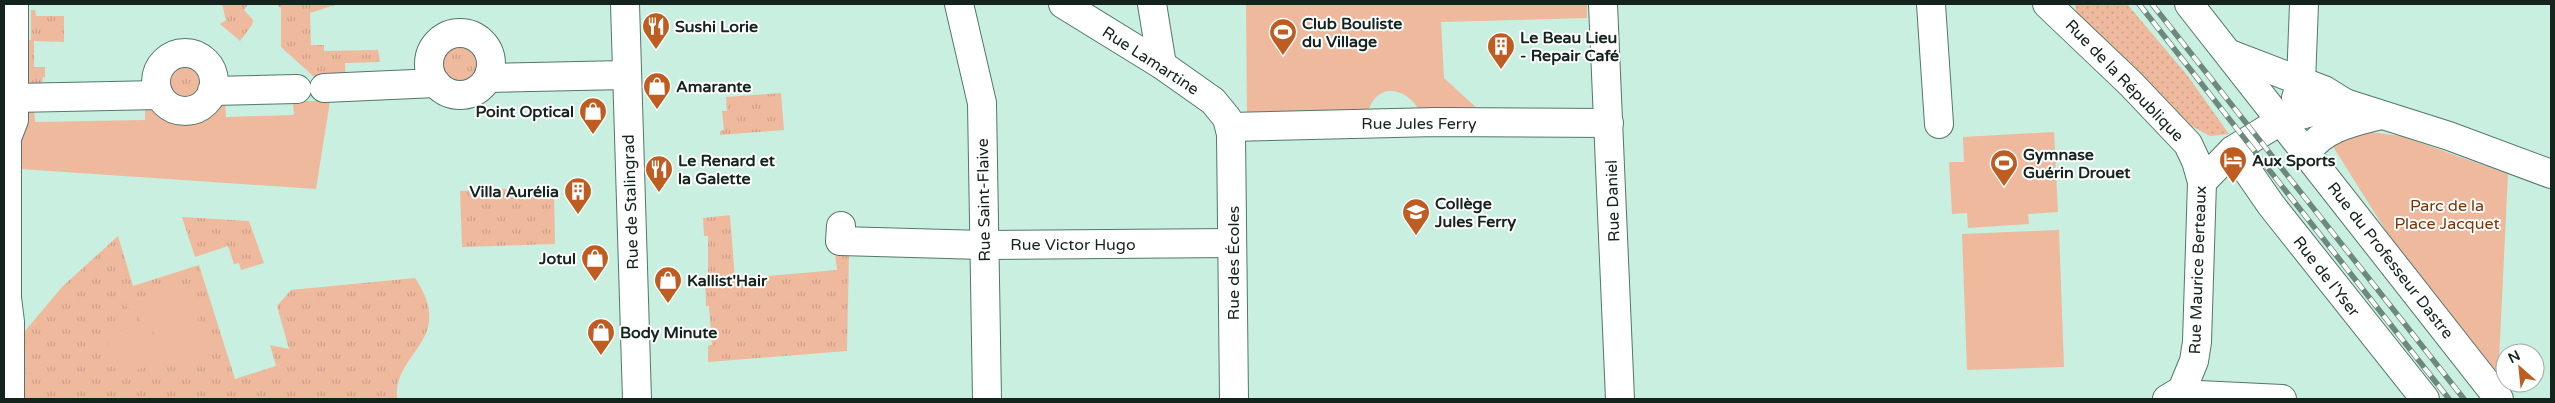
<svg xmlns="http://www.w3.org/2000/svg" width="2555" height="403" font-family="'Varela Round',sans-serif">
  <defs>
    <pattern id="grass-tufts" width="24" height="20" patternUnits="userSpaceOnUse" patternTransform="scale(1.25)"><rect width="24" height="20" fill="#efb99e"/><path d="M3 7l-1-3M5 7V3M7 7l1-3M15 17l-1-3M17 17v-4M19 17l1-3" fill="none" stroke="#cc9f88"/></pattern>
    <pattern id="garden-dots" width="8" height="8" patternUnits="userSpaceOnUse" patternTransform="scale(1.25)"><rect width="8" height="8" fill="#efb99e"/><path d="M2 2h.1M6 6h.1" fill="none" stroke="#cc9f88" stroke-width="1.8" stroke-linecap="round"/></pattern>
  </defs>
  <rect width="100%" height="100%" fill="#c8efdf"/>
  <g fill="url(#grass-tufts)">
    <path d="M222,4H248L244,10L253,20L252,25L240,41L220,24L226,20Z"/>
    <path d="M276,4H338L310,13L311,45H324V51L378,50L380,62L345,63L346,82L322,84L281,47V8Z"/>
    <path d="M31,10H35L36,16H64V42L34,41V67H45V77H43L42,84L26,86L23,41L31,40Z"/>
    <circle cx="460" cy="63" r="24"/>
    <circle cx="185" cy="83" r="20"/>
    <path d="M781,93L784,130L720,135V131L724,130L722,111H727L726,97Z"/>
    <path d="M554,187L555,244L462,247L460,191Z"/>
    <path d="M730,215L735,279L837,270L835,253L849,252L847,351L708,362V346L712,345L709,306H706L705,275H708V236H704L703,218Z"/>
    <path d="M182,217L249,221L264,263L241,270L239,263L234,264L228,246L195,257Z"/>
    <path d="M118,236L133,286L199,265L235,379L276,366L270,345L289,349L277,306L291,290L415,278C457,341 393,351 397,399H20V337L62,287Z"/>
  </g>
  <g fill="#efb99e">
    <path d="M1246,4H1587V18L1441,22L1444,78L1480,111L1420,112C1407,86 1375,82 1368,113L1247,117Z"/>
    <path d="M293,101H330L316,189L21,169L22,108L34,107L35,122L145,120V105L159,104C175,120 199,122 213,103L225,102L226,117L294,115Z"/>
    <path d="M2054,132L2058,212L2028,214L2029,224L1968,228L1967,213L1952,214L1949,162H1964L1963,137Z"/>
    <path d="M2370,132L2401,136L2508,174L2498,381L2388,234L2332,145L2341,136Z"/>
    <path d="M2059,230L2064,367L1967,370L1962,234Z"/>
    <path d="M187,286L212,362L192,369L125,305Z"/>
    <path d="M133,327L168,360L118,376L105,336Z"/>
  </g>
  <path fill="url(#garden-dots)" d="M2075,4H2127L2187,75L2229,134L2210,136L2182,121L2076,11Z"/>
  <g fill="none" stroke-linecap="round" stroke-linejoin="round">
    <g stroke="#537769" stroke-width="30">
      <g id="minor">
        <path d="M625,4L637,399"/>
        <path d="M959,4L982,103L987,399"/>
        <path d="M1063,4L1162,65L1213,101L1227,118L1231,134L1234,399"/>
        <path d="M1152,4L1162,65"/>
        <path d="M1603,4L1620,399"/>
        <path d="M1931,4L1939,124"/>
        <path d="M2047,4L2131,84L2188,144L2196,161L2202,182L2197,342L2194,361L2182,390L2167,399"/>
        <path d="M2189,4L2499,399"/>
        <circle cx="460" cy="64" r="31"/>
        <circle cx="185" cy="82" r="29"/>
        <path d="M2230,54L2324,90L2345,103L2449,136L2551,174"/>
        <path d="M488,78L626,75"/>
        <path d="M324,88L436,83"/>
        <path d="M212,91L297,89"/>
        <path d="M14,98L159,95"/>
        <path d="M2296,98L2301,82L2304,4"/>
        <path d="M1230,127L1436,122L1609,123"/>
        <path d="M2233,150L2271,205L2425,399"/>
        <path d="M2307,152C2324,127 2354,122 2381,115"/>
        <path d="M2202,182L2233,150L2282,120L2345,103"/>
        <path d="M841,226L840,241L983,245L1232,243"/>
        <path d="M2182,390L2199,395L2282,399"/>
        <path d="M10,399V322L7,298V138L14,120V4"/>
      </g>
    </g>
    <use href="#minor" stroke="#fff" stroke-width="28"/>
    <g stroke="#6d887d" stroke-width="5.5">
      <g id="rail">
        <path d="M2139,4L2449,399"/>
        <path d="M2152,4L2464,399"/>
      </g>
    </g>
    <use href="#rail" stroke="#fff" stroke-width="4" stroke-dasharray="11" stroke-linecap="butt"/>
  </g>
  <defs>
    <g id="restaurant-pin" transform="scale(1.4375)"><path d="M0 17L-7.5 6A9.5 9.5 0 1 1 7.5 6Z" fill="#bf5c21" stroke="#fff"/><path d="M-5-6h1v4h1v-4h1v4h1v-4h1v5L-1.5 .5V6h-2V.5L-5-1ZM5-6V6H3V1.5H1.5Q1.5-4 5-6Z" fill="#fff"/></g>
    <g id="stadium-pin" transform="scale(1.4375)"><path d="M0 17L-7.5 6A9.5 9.5 0 1 1 7.5 6Z" fill="#bf5c21" stroke="#fff"/><path d="M0-5a6.5 5 0 1 0 0 10a6.5 5 0 1 0 0-10ZM-3.5-1.8h7v3.6h-7Z" fill="#fff"/></g>
    <g id="building-pin" transform="scale(1.4375)"><path d="M0 17L-7.5 6A9.5 9.5 0 1 1 7.5 6Z" fill="#bf5c21" stroke="#fff"/><path d="M-4-6H4V6H1V3H-1V6H-4ZM-2.5-4.3h1.7v1.8h-1.7ZM.8-4.3h1.7v1.8H.8ZM-2.5-1h1.7V.8h-1.7ZM.8-1h1.7V.8H.8Z" fill="#fff"/></g>
    <g id="shop-pin" transform="scale(1.4375)"><path d="M0 17L-7.5 6A9.5 9.5 0 1 1 7.5 6Z" fill="#bf5c21" stroke="#fff"/><path d="M-5-2.5h2.3a2.7 3.5 0 0 1 5.4 0H5L5.5 6h-11ZM-1.5-2.5h3a1.5 2.3 0 0 0-3 0Z" fill="#fff"/></g>
    <g id="hotel-pin" transform="scale(1.4375)"><path d="M0 17L-7.5 6A9.5 9.5 0 1 1 7.5 6Z" fill="#bf5c21" stroke="#fff"/><path d="M-6-4.5h1.5V1H6V5H4.5V3h-9V5H-6ZM-4 0a1.8 1.8 0 1 1 3.6 0ZM.5 0V-2.5h3Q6-2.5 6 0Z" fill="#fff"/></g>
    <g id="school-pin" transform="scale(1.4375)"><path d="M0 17L-7.5 6A9.5 9.5 0 1 1 7.5 6Z" fill="#bf5c21" stroke="#fff"/><path d="M0-5L7-2L0 1L-7-2ZM-4 1L0 2.5L4 1V4Q0 6-4 4Z" fill="#fff"/></g>
  </defs>
  <g fill-rule="evenodd">
    <use href="#restaurant-pin" x="656" y="26"/>
    <use href="#stadium-pin" x="1283" y="32"/>
    <use href="#building-pin" x="1501" y="46"/>
    <use href="#shop-pin" x="657" y="86"/>
    <use href="#shop-pin" x="593" y="111"/>
    <use href="#hotel-pin" x="2233" y="160"/>
    <use href="#stadium-pin" x="2004" y="163"/>
    <use href="#restaurant-pin" x="659" y="169"/>
    <use href="#building-pin" x="578" y="191"/>
    <use href="#school-pin" x="1416" y="212"/>
    <use href="#shop-pin" x="595" y="258"/>
    <use href="#shop-pin" x="668" y="280"/>
    <use href="#shop-pin" x="601" y="332"/>
  </g>
  <g text-anchor="middle" stroke-width="4" stroke-linejoin="round" paint-order="stroke">
    <g font-size="16" font-weight="bold" fill="#14231d" stroke="#fff" text-anchor="start">
      <text x="1302" y="29">Club Bouliste<tspan x="1302" dy="18">du Village</tspan></text>
      <text x="675" y="32">Sushi Lorie</text>
      <text x="1520" y="43">Le Beau Lieu<tspan x="1520" dy="18">- Repair Café</tspan></text>
      <text x="676" y="92">Amarante</text>
      <text x="574" y="117" text-anchor="end">Point Optical</text>
      <text x="2023" y="160">Gymnase<tspan x="2023" dy="18">Guérin Drouet</tspan></text>
      <text x="678" y="166">Le Renard et<tspan x="678" dy="18">la Galette</tspan></text>
      <text x="2252" y="166">Aux Sports</text>
      <text x="559" y="197" text-anchor="end">Villa Aurélia</text>
      <text x="1435" y="209">Collège<tspan x="1435" dy="18">Jules Ferry</tspan></text>
      <text x="576" y="264" text-anchor="end">Jotul</text>
      <text x="687" y="286">Kallist'Hair</text>
      <text x="620" y="338">Body Minute</text>
    </g>
    <g font-size="16" fill="#14231d" stroke="#fff">
      <text transform="translate(1151 60) rotate(33)" y="6">Rue Lamartine</text>
      <text transform="translate(2125 80) rotate(46)" y="6">Rue de la République</text>
      <text x="1419" y="129">Rue Jules Ferry</text>
      <text transform="translate(983 200) rotate(-91)" y="6">Rue Saint-Flaive</text>
      <text transform="translate(1612 201) rotate(-92)" y="6">Rue Daniel</text>
      <text transform="translate(630 202) rotate(-92)" y="6">Rue de Stalingrad</text>
      <text x="1073" y="250">Rue Victor Hugo</text>
      <text transform="translate(2391 260) rotate(52)" y="6">Rue du Professeur Dastre</text>
      <text transform="translate(1233 263) rotate(-90)" y="6">Rue des Écoles</text>
      <text transform="translate(2197 270) rotate(-88)" y="6">Rue Maurice Berteaux</text>
      <text transform="translate(2327 276) rotate(52)" y="6">Rue de l'Yser</text>
    </g>
    <g font-size="16" fill="#7a3403" stroke="#fff">
      <text x="2447" y="211">Parc de la<tspan x="2447" dy="18">Place Jacquet</tspan></text>
    </g>
  </g>
  <rect width="2555" height="403" fill="none" stroke="#14231d" stroke-width="10"/>
  <g transform="translate(2520 368) rotate(333)"><circle r="24" fill="#ffffff" stroke="#a1a7a5"/>
  <path d="M0-4L9 19L0 12L-9 19Z" fill="#bf5c21"/>
  <text y="-8" font-size="14" font-weight="bold" text-anchor="middle" fill="#14231d">N</text>
  </g>
</svg>
